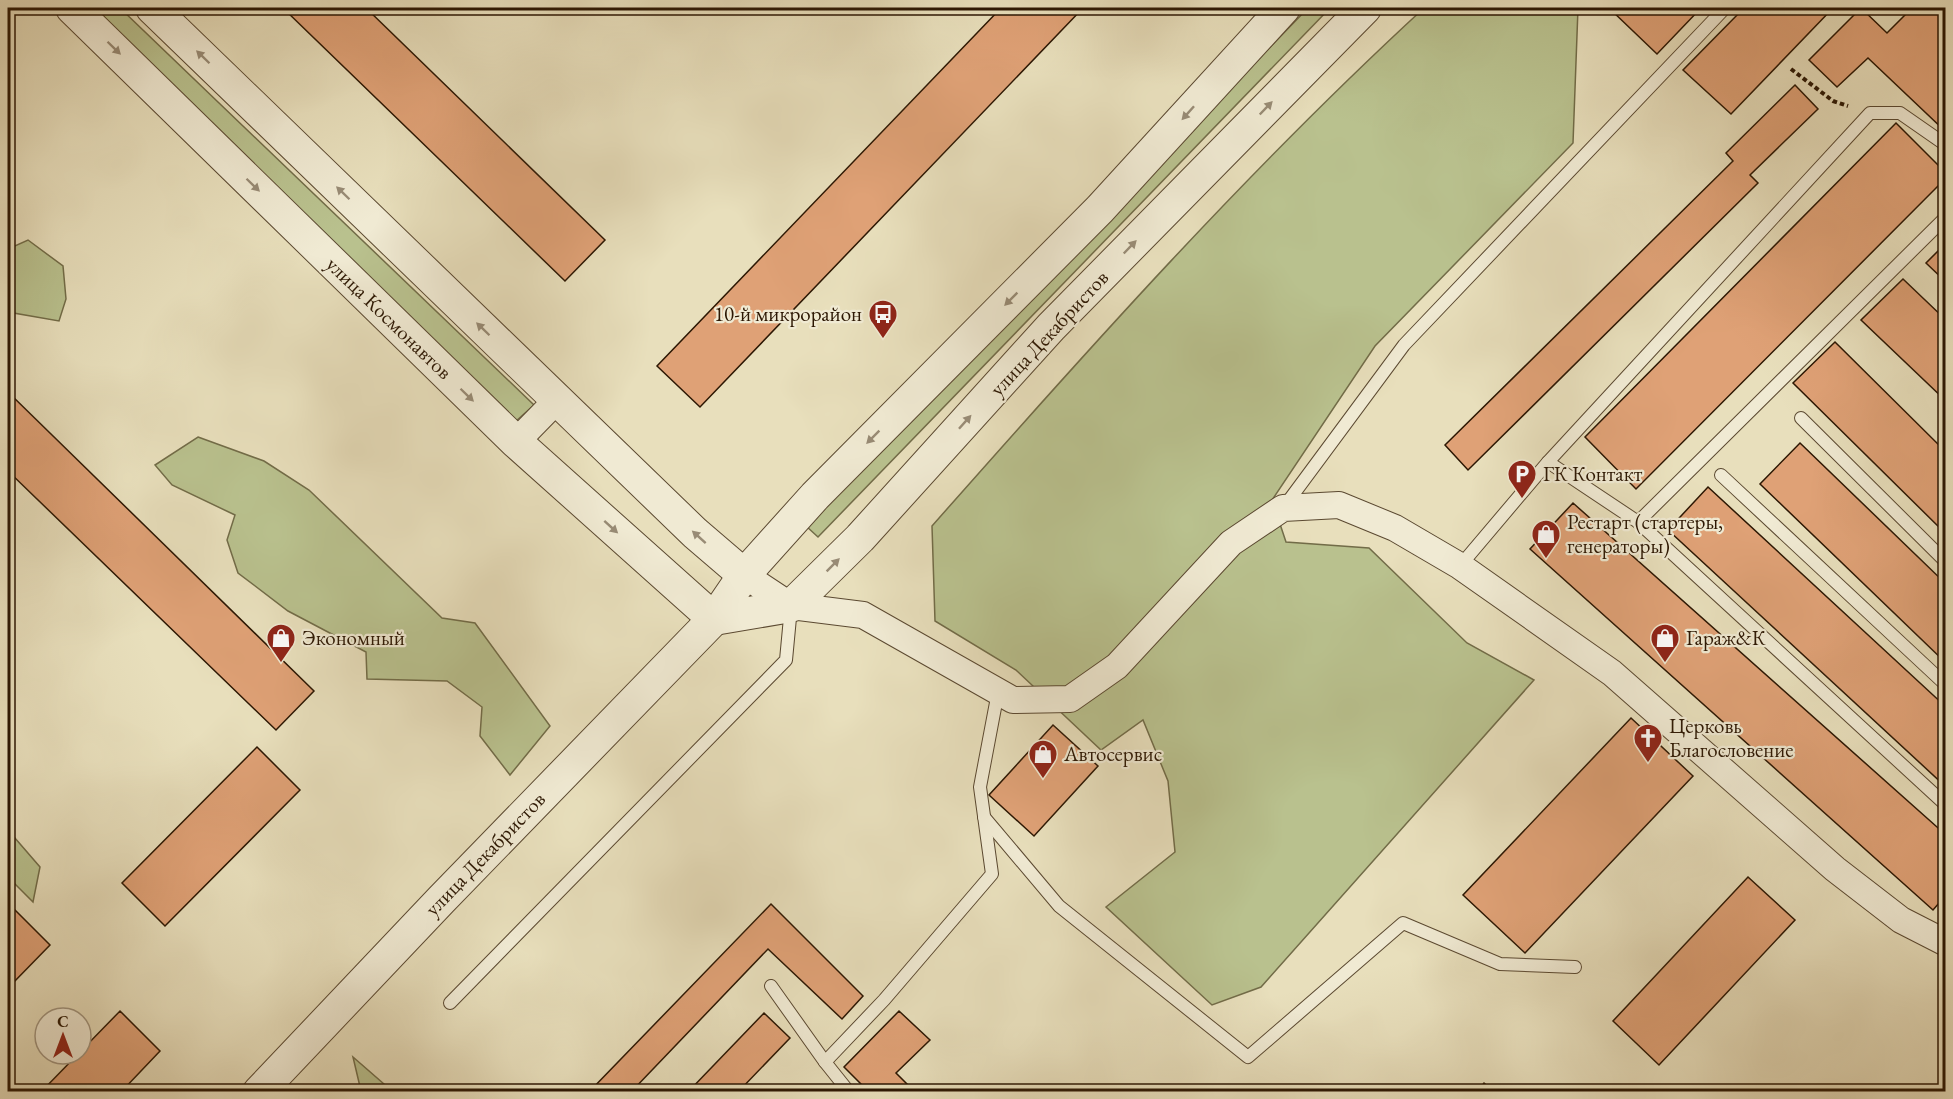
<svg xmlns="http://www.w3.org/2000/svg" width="1953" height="1099" font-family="'EB Garamond',serif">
  <rect width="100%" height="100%" fill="#e8dfbc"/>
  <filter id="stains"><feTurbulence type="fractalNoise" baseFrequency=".00333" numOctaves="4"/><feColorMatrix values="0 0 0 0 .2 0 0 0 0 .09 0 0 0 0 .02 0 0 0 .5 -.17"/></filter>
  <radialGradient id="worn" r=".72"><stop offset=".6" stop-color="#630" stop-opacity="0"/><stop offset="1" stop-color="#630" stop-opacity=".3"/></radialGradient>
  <g fill="#b9c18e" stroke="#726c48" stroke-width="1.5">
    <path d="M91,8H120L534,405L515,422Z"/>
    <path d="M1308,8H1330L818,537L806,526Z"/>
    <path d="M1424,8H1578L1573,143L1375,346L1272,500L1286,542L1369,548L1467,643L1534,680L1261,987L1212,1005L1106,907L1175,852L1168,781L1143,720L1101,750L1016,670L935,621L932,526C1089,348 1249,169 1424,8Z"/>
    <path d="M28,240L63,266L66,299L59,321L8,312V249Z"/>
    <path d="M198,437L264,461L309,490L442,618L475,623L550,726L510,775L480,736L482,707L447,681L367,679L366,652L288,611L238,573L227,540L235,515L172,485L155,465Z"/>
    <path d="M8,830L40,867L33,902L8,877Z"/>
    <path d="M353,1057L392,1091H361Z"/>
  </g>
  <g fill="#dfa176" stroke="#2c1703" stroke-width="1.5">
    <path d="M283,8H366L605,240L565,281Z"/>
    <path d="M1001,8H1083L700,407L657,366Z"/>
    <path d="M1609,8H1701L1657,54Z"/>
    <path d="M1744,8H1833L1731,114L1683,70Z"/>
    <path d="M1861,8L1887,33L1912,8H1946V62L1944,64L1946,65V132L1868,58L1837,87L1809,60Z"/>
    <path d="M1795,85L1818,109L1750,175L1758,183L1468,470L1445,445L1733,161L1726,153Z"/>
    <path d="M1896,123L1946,173V178L1636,489L1585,437Z"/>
    <path d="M1946,243V282L1926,263Z"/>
    <path d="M1903,279L1946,320V401L1861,320Z"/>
    <path d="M1835,342L1946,452V534L1793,383Z"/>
    <path d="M8,392L314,691L276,730L8,471Z"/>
    <path d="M1800,443L1946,584V663L1760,484Z"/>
    <path d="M1708,487L1946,707V787L1668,530Z"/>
    <path d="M1573,503L1946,835V895L1933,910L1530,549Z"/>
    <path d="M1631,718L1693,776L1525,953L1463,895Z"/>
    <path d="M1053,725L1098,766L1034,836L989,795Z"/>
    <path d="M257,747L300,790L165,926L122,883Z"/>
    <path d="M1748,877L1795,920L1659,1065L1613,1021Z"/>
    <path d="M8,903L50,945L10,986L8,983Z"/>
    <path d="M771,904L863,996L842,1019L768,949L631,1092H589Z"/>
    <path d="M120,1011L160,1051L121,1092H41L78,1054H81V1051Z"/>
    <path d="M899,1011L930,1040L896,1073L915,1092H869L844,1067Z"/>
    <path d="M764,1013L790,1038L738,1092H688Z"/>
    <path d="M1484,1083L1494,1092H1477Z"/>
  </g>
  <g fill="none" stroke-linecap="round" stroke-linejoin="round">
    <g stroke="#5b4931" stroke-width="14">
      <g id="service">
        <path d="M1801,418L1946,562"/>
        <path d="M1548,462L1638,522L1946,805"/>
        <path d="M1721,475L1946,685"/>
        <path d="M1284,507L1404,345L1725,8"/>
        <path d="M1638,522L1946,217"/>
        <path d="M1460,566L1548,462L1870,113H1900L1946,145"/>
        <path d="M984,817L1059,906L1248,1057L1403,923L1500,964L1575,967"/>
        <path d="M771,986L825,1062L849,1092"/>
        <path d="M450,1003L786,660L791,607"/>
        <path d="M825,1062L884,1000L992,874L980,787L998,692"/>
      </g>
    </g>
    <g stroke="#5b4931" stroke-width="28">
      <g id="minor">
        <path d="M516,442L557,400"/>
        <path d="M744,575L791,606L863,615L1013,700L1070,699L1117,666L1231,543L1283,508L1339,505L1395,528L1460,566L1612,673L1835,869L1901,920L1946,943"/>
      </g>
    </g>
    <g stroke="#5b4931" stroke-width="34">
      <g id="tertiary">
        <path d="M72,8L516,442L714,619"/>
        <path d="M152,8L695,533L744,575"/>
        <path d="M714,619L791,606L860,538L1051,327L1365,8"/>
        <path d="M259,1092L441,900L714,619L744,575L815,496L1100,209L1284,8"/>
      </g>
    </g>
    <path stroke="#2c1703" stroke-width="4" stroke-dasharray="4.5 3" stroke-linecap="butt" d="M1791,69L1833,101L1848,106"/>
    <use href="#service" stroke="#f0ead3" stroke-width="12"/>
    <use href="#minor" stroke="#f0ead3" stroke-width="26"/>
    <use href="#tertiary" stroke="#f0ead3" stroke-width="32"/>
  </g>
  <defs><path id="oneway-solid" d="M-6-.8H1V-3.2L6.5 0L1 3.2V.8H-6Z" transform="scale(1.5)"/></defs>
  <g fill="#988b75">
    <use href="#oneway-solid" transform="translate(114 48) rotate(44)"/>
    <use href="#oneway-solid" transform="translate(203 57) rotate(-136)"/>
    <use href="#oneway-solid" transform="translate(1266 108) rotate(-46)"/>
    <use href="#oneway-solid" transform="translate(1188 113) rotate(132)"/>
    <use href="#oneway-solid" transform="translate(253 185) rotate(44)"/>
    <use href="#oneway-solid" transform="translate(343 193) rotate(-136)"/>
    <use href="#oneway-solid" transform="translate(1130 247) rotate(-46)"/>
    <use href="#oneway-solid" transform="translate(1011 299) rotate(135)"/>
    <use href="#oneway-solid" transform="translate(483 329) rotate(-136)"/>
    <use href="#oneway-solid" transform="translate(467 395) rotate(44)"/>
    <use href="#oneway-solid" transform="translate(965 422) rotate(-48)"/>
    <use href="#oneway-solid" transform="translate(873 437) rotate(135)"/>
    <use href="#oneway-solid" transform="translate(611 527) rotate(42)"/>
    <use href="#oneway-solid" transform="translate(699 537) rotate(-138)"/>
    <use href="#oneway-solid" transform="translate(833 565) rotate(-45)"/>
  </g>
  <defs>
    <g id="bus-pin" transform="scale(1.5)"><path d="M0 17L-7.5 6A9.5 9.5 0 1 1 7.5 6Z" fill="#8f2418" stroke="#f0ead3"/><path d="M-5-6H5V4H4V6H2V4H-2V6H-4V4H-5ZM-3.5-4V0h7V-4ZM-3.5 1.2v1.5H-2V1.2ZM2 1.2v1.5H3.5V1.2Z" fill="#fff"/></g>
    <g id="parking-pin" transform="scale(1.5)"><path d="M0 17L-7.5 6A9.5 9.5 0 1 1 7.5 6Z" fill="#8f2418" stroke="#f0ead3"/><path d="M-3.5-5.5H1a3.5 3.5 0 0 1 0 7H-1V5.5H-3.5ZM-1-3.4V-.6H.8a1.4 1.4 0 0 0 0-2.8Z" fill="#fff"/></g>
    <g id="shop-pin" transform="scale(1.5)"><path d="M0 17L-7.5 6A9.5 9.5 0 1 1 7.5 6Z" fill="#8f2418" stroke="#f0ead3"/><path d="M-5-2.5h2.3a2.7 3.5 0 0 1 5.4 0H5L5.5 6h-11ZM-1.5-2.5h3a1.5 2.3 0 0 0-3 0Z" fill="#fff"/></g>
    <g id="church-pin" transform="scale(1.5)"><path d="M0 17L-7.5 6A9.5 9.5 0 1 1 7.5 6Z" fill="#8f2418" stroke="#f0ead3"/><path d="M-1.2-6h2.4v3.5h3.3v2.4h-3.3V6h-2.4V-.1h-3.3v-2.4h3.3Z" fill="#fff"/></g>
  </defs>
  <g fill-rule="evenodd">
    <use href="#bus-pin" x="883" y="314"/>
    <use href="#parking-pin" x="1522" y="474"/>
    <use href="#shop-pin" x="1546" y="534"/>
    <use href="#shop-pin" x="281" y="638"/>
    <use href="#shop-pin" x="1665" y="638"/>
    <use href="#church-pin" x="1648" y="738"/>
    <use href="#shop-pin" x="1043" y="754"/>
  </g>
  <g text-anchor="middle" stroke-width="4.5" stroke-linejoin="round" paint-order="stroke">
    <g font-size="21" fill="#2c1703" stroke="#f0ead3" text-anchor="start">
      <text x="862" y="321" text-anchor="end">10-й микрорайон</text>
      <text x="1543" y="481">ГК Контакт</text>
      <text x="1567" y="529">Рестарт (стартеры,<tspan x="1567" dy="24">генераторы)</tspan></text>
      <text x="302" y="645">Экономный</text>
      <text x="1686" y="645">Гараж&amp;К</text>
      <text x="1669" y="733">Церковь<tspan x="1669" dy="24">Благословение</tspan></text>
      <text x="1064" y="761">Автосервис</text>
    </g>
    <g font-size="21" fill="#2c1703" stroke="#f0ead3">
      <text transform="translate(389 318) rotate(44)" y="7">улица Космонавтов</text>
      <text transform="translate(1049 333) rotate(-47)" y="7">улица Декабристов</text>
      <text transform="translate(485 854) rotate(-46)" y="7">улица Декабристов</text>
    </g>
  </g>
  <rect width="1953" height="1099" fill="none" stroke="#e8dfbc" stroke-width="30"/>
  <rect x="9" y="9" width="1935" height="1081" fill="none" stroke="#2c1703" stroke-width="3"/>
  <rect x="15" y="15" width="1923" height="1069" fill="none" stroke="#2c1703" stroke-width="1.5"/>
  <g transform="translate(63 1036)"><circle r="28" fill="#f0ead3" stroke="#a29680" stroke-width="1.5"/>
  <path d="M0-4.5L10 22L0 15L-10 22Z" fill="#8f2418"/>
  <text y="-9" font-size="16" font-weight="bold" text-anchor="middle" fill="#2c1703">С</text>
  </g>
  <rect width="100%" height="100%" filter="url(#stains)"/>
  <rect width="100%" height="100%" fill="url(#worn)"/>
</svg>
